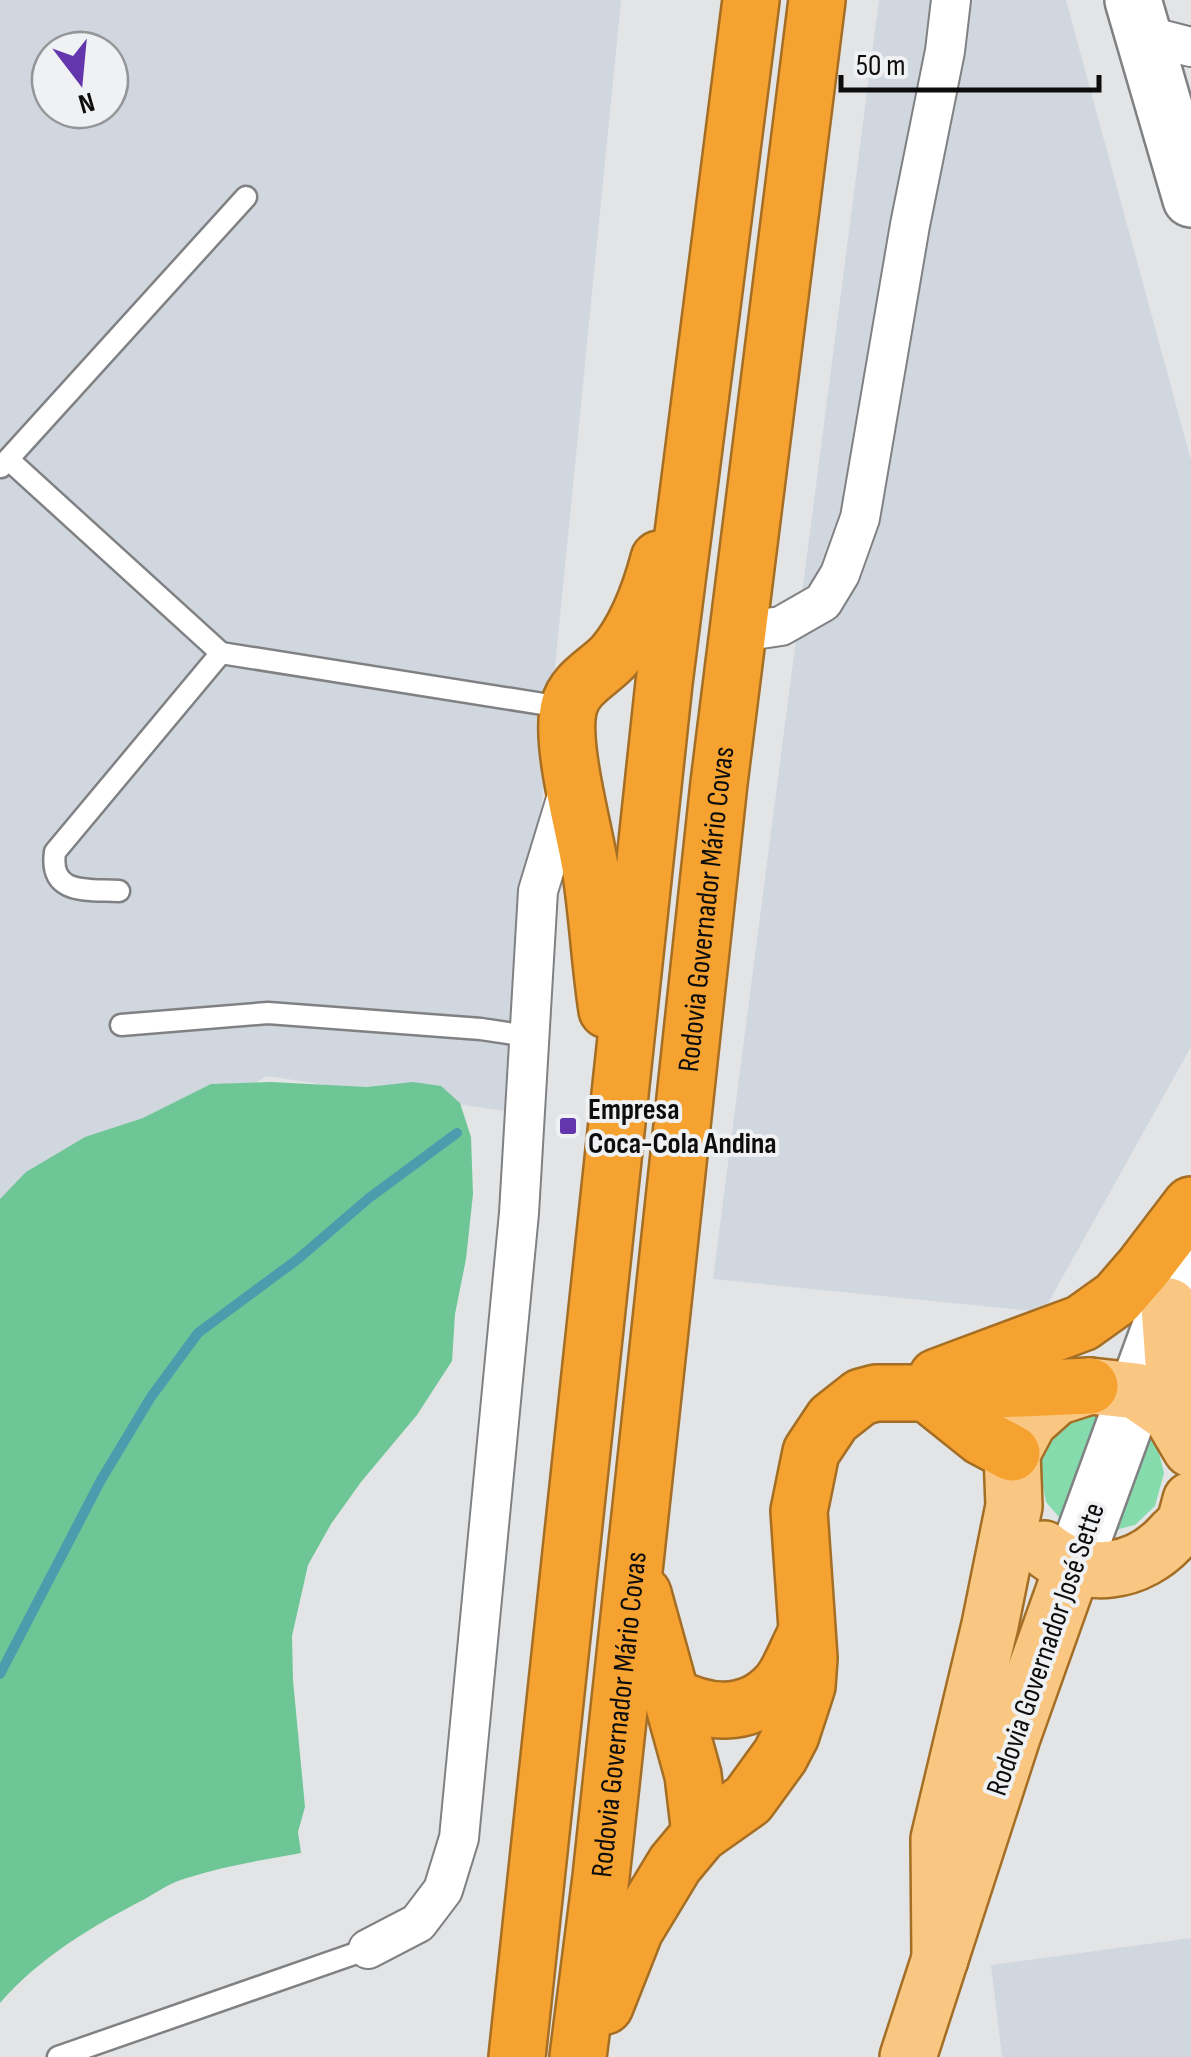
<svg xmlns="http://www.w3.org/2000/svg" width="1191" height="2057" font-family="'Sofia Sans Condensed',sans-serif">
  <rect width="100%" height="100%" fill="#e3e4e6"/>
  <g fill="#d1d7df" fill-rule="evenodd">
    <path d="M0,0H621L511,1112L266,1076L0,1253ZM50,50H110V110H50Z"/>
    <path d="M879,0H1066L1191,460V1047L1043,1312L713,1279Z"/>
    <path d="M1191,1938V2057H1002L991,1965Z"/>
  </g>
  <g fill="#86dbad">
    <path d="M1102,1403L1064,1523L1046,1502L1040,1470L1047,1433Z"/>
    <path d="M1139,1415L1156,1441L1164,1473L1155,1506L1135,1525L1103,1533Z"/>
  </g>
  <path fill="#6ec697" d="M271,1082L367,1087L413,1082L441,1086L460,1103L471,1137L473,1194L466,1259L455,1314L452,1361L417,1415L361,1482L331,1524L308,1565L292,1636L293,1680L305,1807L298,1832L301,1853C263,1860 224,1866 187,1878C172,1882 158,1891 145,1899C92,1926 39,1958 0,2003V1199L26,1172L85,1137L143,1118L211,1084Z"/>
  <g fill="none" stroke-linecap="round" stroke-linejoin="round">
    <path stroke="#4b9dad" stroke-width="10" d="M0,1674L101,1480L151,1397L198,1333L298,1259L369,1198L457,1133"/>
    <g stroke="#808183" stroke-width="25">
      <g id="lane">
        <path d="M9,460L221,653L568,708"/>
        <path d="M1,467L246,197"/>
        <path d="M119,891C88,889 49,896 55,852L221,653"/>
        <path d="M121,1025L268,1013L481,1029L527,1036"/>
        <path d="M58,2057L368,1949"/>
      </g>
    </g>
    <g stroke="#808183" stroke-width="42">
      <g id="street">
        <path d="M1144,35L1191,47"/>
        <path d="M739,632L781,626L823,602L840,574L860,518L910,225L945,51L951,0"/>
        <path d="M368,1949L418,1923L443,1890L459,1838L519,1213L538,891L570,786"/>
      </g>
    </g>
    <g stroke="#808183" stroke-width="60">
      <g id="secondary">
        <path d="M1133,0L1191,199"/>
        <path d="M1073,1566L1191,1243"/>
      </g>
    </g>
    <g stroke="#a46e24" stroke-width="60">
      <g id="primary">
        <path d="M1169,1306L1173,1362L1171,1415"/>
        <path d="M1044,1549C1085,1582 1139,1574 1173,1535C1177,1531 1181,1528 1184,1523C1187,1517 1189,1507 1191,1500"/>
        <path d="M940,1959L939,1839L990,1625L1014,1506L1012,1453L1029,1421L1056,1397L1090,1386L1136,1391L1171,1415L1191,1449"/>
        <path d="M908,2057L1012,1737L1073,1566"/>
      </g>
    </g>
    <g stroke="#a46e24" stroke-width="60">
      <g id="highway">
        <path d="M607,1010C600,965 598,919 591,873C585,831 559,744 569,706C575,683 598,673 614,656C637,629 650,593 659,559"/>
        <path d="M937,1377L1082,1323L1117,1298L1143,1268L1191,1205"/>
        <path d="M927,1393L982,1437L1012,1453"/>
        <path d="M643,1594L693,1775L700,1834"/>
        <path d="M670,1695C706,1714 748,1719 778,1686C789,1674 796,1653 804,1638"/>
        <path d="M605,2006L635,1930L675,1864L700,1834L748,1800L780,1756L791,1735L807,1686L809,1658L799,1511L811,1452L833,1419L861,1397L876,1393H927L1090,1386"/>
        <path d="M517,2057L664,683L751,0"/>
        <path id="s1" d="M578,2057L601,1877L719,783L817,0"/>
      </g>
    </g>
    <use href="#lane" stroke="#fff" stroke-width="20"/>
    <use href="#street" stroke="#fff" stroke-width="38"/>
    <use href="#secondary" stroke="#fff" stroke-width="55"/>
    <use href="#primary" stroke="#fac783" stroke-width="55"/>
    <use href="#highway" stroke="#f6a230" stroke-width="55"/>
  </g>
  <rect fill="#6336ad" stroke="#f0f1f3" stroke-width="4" x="558" y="1116" width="20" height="20" rx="5"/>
  <g text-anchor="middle" stroke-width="8" stroke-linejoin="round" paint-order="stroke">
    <g font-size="30" fill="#0d0d0e" stroke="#f0f1f3">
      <text dy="10" stroke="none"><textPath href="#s1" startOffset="1155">Rodovia Governador Mário Covas</textPath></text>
      <text transform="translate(1045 1649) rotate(-71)" y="10">Rodovia Governador José Sette</text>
      <text dy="10" stroke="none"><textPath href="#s1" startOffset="345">Rodovia Governador Mário Covas</textPath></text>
    </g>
    <g font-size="30" font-weight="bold" fill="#0d0d0e" stroke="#f0f1f3" text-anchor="start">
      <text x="588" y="1119">Empresa<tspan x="588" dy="34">Coca-Cola Andina</tspan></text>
    </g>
  </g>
  <g transform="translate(80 80) rotate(164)"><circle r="48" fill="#f0f1f3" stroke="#959697" stroke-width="2.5"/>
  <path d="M0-8L18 38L0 25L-18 38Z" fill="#6336ad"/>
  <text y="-15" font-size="28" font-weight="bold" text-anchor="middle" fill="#0d0d0e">N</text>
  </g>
  <path d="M841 75v15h258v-15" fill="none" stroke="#0d0d0e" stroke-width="5"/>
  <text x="856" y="75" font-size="30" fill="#0d0d0e" stroke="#f0f1f3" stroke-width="8" paint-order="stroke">50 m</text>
</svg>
